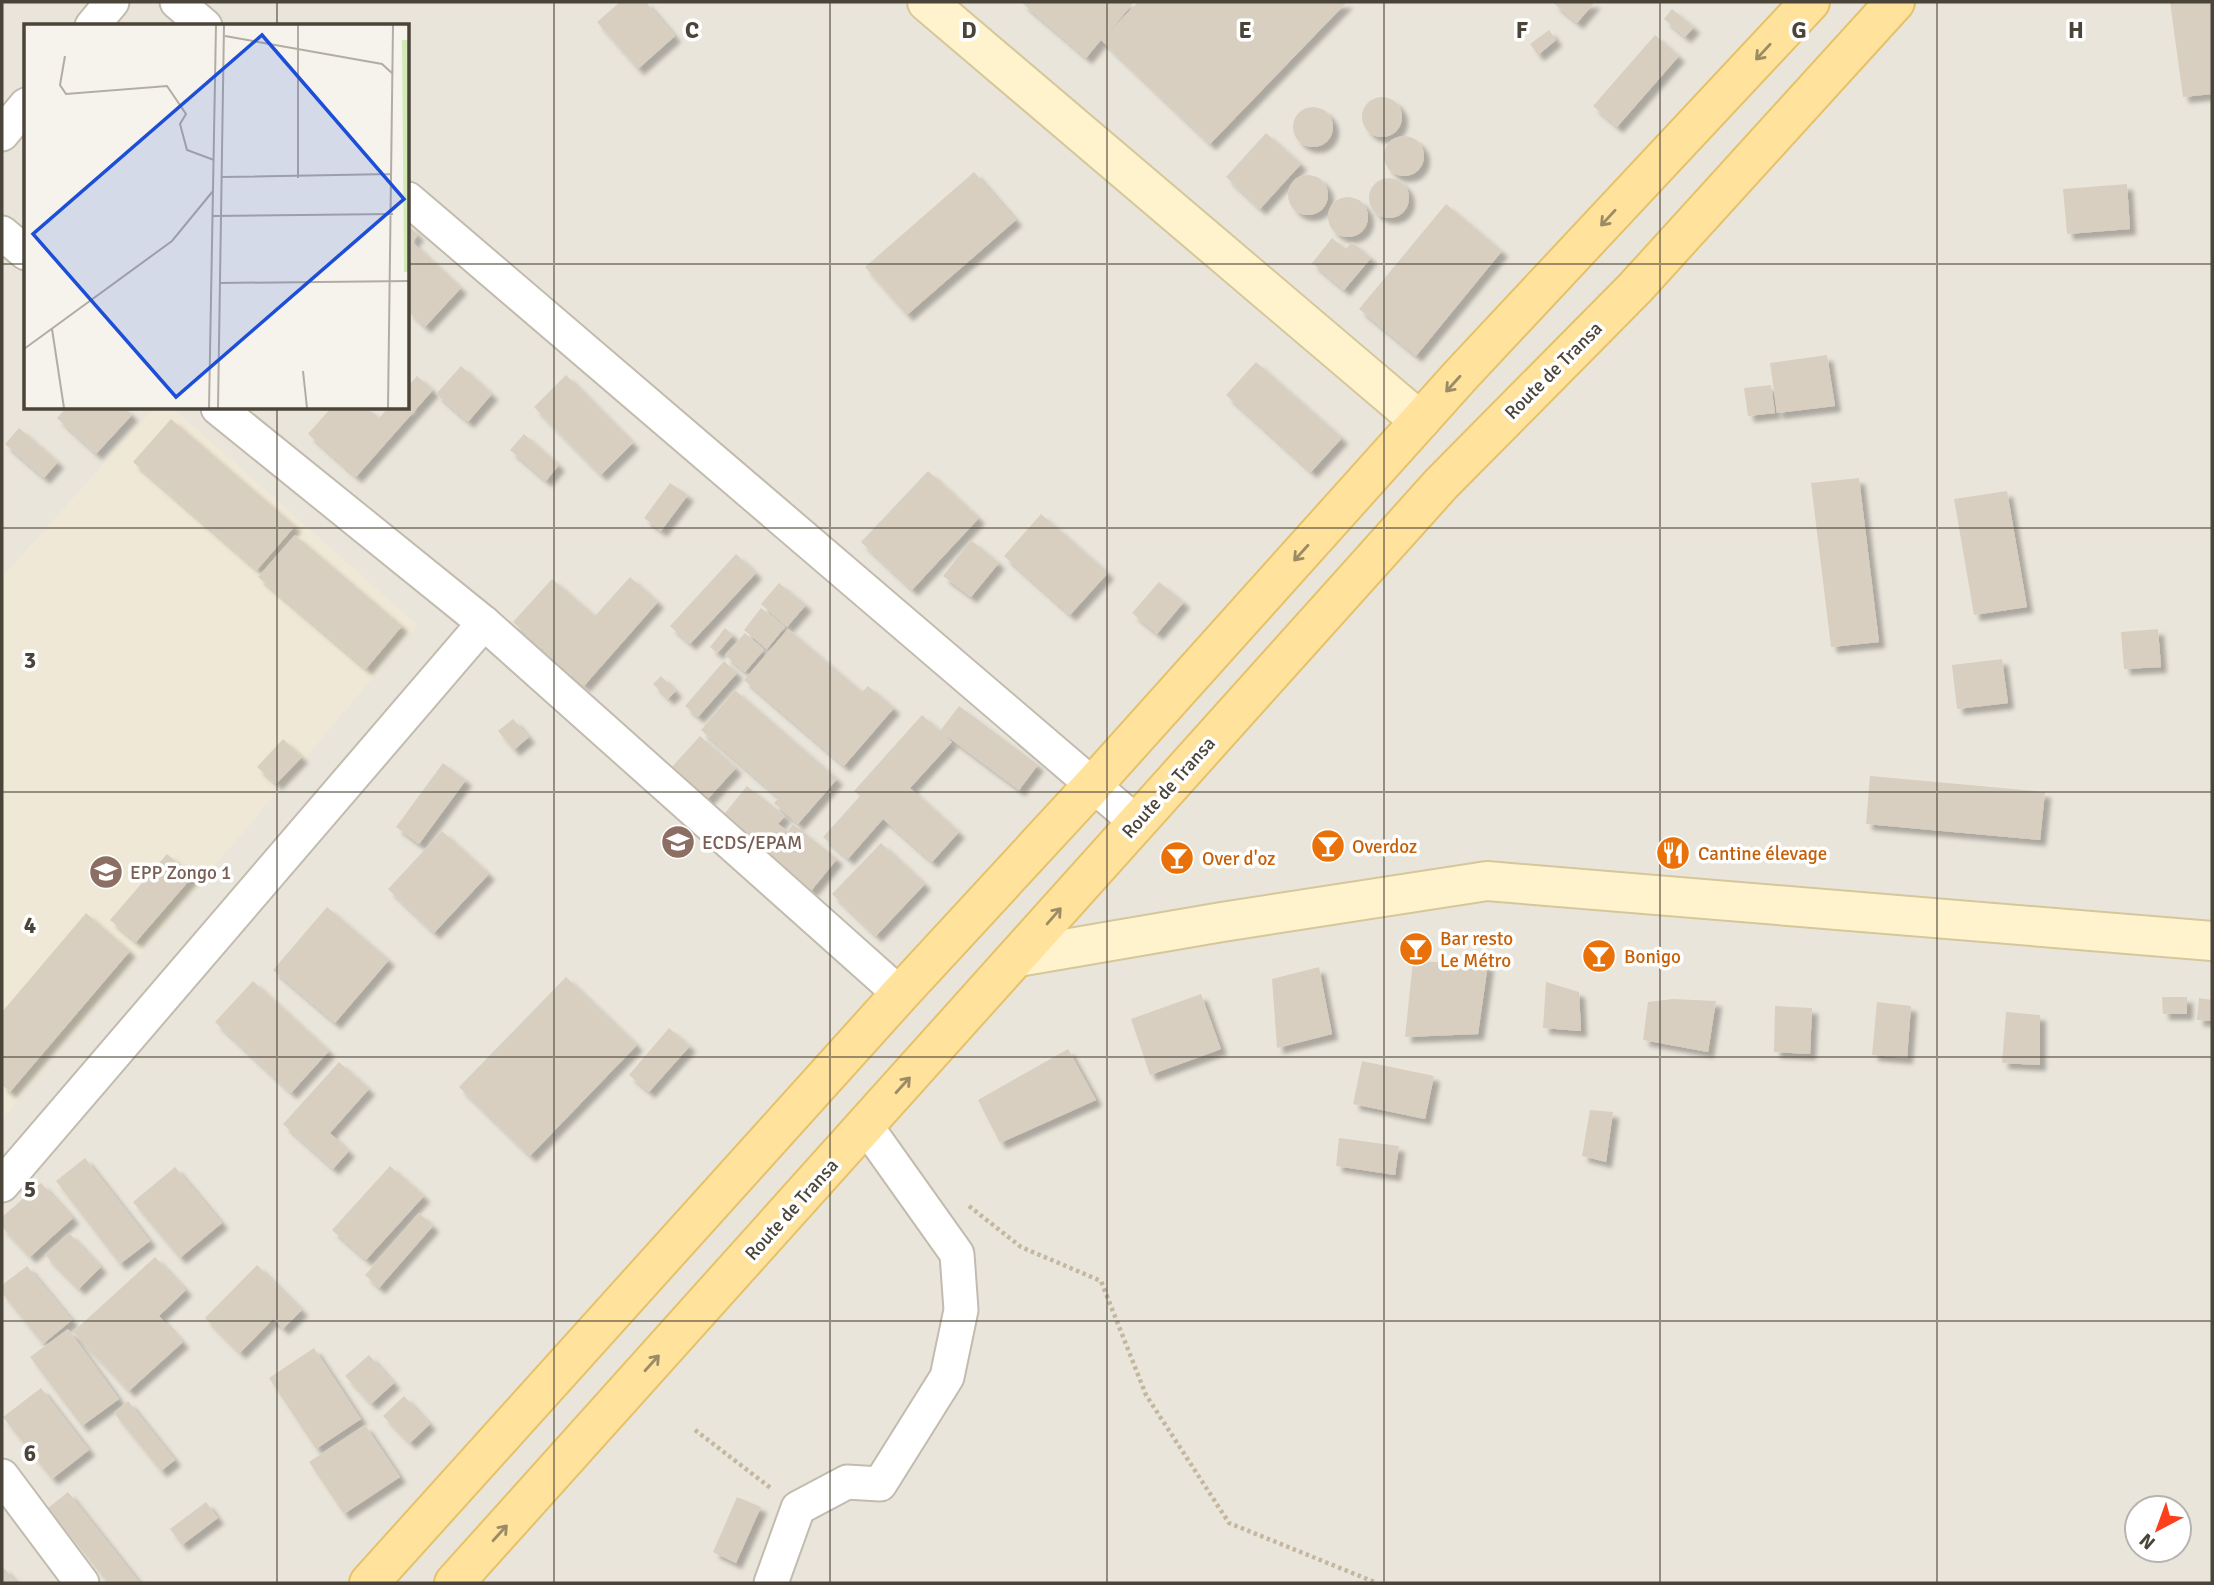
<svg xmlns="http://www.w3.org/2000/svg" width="2214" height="1585" font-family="Signika,sans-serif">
  <defs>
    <filter id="shadow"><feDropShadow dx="6" dy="6" stdDeviation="2" flood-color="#0004"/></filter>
  </defs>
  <rect width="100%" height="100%" fill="#f6f3ec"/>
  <path fill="#eae5da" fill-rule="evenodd" d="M2,2H2212V1583H2ZM26,26H408V408H26ZM2137,1508H2179V1550H2137Z"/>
  <path fill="#efe8d6" d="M154,408H173L417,625L2,1119V577Z"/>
  <g fill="#d8cfc1" filter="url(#shadow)">
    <path d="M620,2H646L675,36L638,69L597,22Z"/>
    <path d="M1021,2H1134L1110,31L1138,2H1347L1210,144L1101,40L1086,58Z"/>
    <path d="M1552,2H1595L1577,23Z"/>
    <path d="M2170,2H2212V94L2183,97Z"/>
    <path d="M1672,9L1694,27L1685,37L1664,19Z"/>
    <path d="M1549,30L1556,40L1538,55L1530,44Z"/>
    <path d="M1655,35L1679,56L1617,127L1593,106Z"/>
    <circle cx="1382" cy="117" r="20"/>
    <circle cx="1313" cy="127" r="20"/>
    <path d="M1266,133L1301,164L1260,209L1226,177Z"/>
    <circle cx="1404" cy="156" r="20"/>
    <path d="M974,172L1016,220L907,315L865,267Z"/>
    <circle cx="1308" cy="195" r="20"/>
    <circle cx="1389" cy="198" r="20"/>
    <path d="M2127,184L2130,229L2067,234L2063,189Z"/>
    <circle cx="1348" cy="217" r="20"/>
    <path d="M1446,204L1502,251L1416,356L1359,309Z"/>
    <path d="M408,225L418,235L412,242L461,288L425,327L408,311Z"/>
    <path d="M1332,238L1346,249L1352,242L1371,258L1344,290L1312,263Z"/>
    <path d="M1827,355L1835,406L1777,413L1770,363Z"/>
    <path d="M1256,362L1342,438L1311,472L1226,395Z"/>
    <path d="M461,366L492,394L468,422L436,394Z"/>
    <path d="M566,375L633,443L601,475L534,407Z"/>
    <path d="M417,376L433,390L356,477L308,434L331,408H367L379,418L388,408H408V386Z"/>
    <path d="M1771,385L1775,413L1748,416L1744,388Z"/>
    <path d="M66,408H125L132,415L96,454L57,418Z"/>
    <path d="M171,419L295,526L257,570L133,462Z"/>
    <path d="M19,428L58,462L44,478L5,444Z"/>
    <path d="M524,434L559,465L546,481L510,450Z"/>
    <path d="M928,471L979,518L912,590L861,542Z"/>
    <path d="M1859,478L1879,642L1831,647L1811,483Z"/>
    <path d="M670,483L688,495L661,531L644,518Z"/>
    <path d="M2007,491L2027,607L1974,615L1954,499Z"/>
    <path d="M1041,514L1108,573L1070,615L1004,556Z"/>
    <path d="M295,535L402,626L366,669L258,577Z"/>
    <path d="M971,540L999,563L971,597L943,576Z"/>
    <path d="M736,554L756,573L690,644L670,626Z"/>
    <path d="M630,577L658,602L584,686L513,622L552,579L595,616Z"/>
    <path d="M1159,582L1184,602L1157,634L1132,613Z"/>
    <path d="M779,583L806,605L787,627L761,604Z"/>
    <path d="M761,608L785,627L767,649L744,630Z"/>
    <path d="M725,628L733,635L717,653L710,647Z"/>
    <path d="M788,629L862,692L868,686L894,708L844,766L744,680Z"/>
    <path d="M2158,629L2161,667L2124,669L2121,632Z"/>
    <path d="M745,633L764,650L745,672L725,655Z"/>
    <path d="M2002,659L2008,703L1957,709L1952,665Z"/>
    <path d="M724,661L737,673L698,717L685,706Z"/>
    <path d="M661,676L676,691L668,699L653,684Z"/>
    <path d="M735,690L837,779L798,824L774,803L779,798L701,730Z"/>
    <path d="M959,706L1038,765L1019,790L940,731L952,742L910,788L959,832L932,862L883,819L848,859L823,837L860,796L854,791L922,715L940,731Z"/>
    <path d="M513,719L529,737L514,750L498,731Z"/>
    <path d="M700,736L736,768L706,801L670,769Z"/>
    <path d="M283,739L302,757L276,784L257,767Z"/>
    <path d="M443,763L466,780L419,844L396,827Z"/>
    <path d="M1870,776L2045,792L2040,840L1866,824Z"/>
    <path d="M747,786L785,816L778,824L788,831L793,824L837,859L811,891L721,818Z"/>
    <path d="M442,831L489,874L434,933L388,889Z"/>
    <path d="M881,843L925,884L876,936L832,894Z"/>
    <path d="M167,854L193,876L136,942L110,920Z"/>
    <path d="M327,907L389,960L335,1023L273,970Z"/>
    <path d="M86,913L130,951L10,1092L2,1085V1012Z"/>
    <path d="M1413,961L1488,964L1478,1034L1405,1037Z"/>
    <path d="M1319,967L1332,1034L1277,1048L1272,979Z"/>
    <path d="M566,977L637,1045L530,1156L459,1087Z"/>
    <path d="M253,981L329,1051L291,1093L215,1022Z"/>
    <path d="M1546,982L1579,992L1581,1031L1543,1028Z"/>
    <path d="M1201,994L1221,1049L1150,1075L1131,1019Z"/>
    <path d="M2162,997H2187V1014H2163Z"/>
    <path d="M2199,998L2212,1000V1021L2197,1020Z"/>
    <path d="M1673,999L1716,1001L1708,1052L1643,1040L1648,1002Z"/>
    <path d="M1877,1002L1911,1006L1907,1058L1872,1055Z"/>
    <path d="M1775,1006L1812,1008L1810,1054L1774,1052Z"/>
    <path d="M2006,1012L2040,1015V1065L2002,1063Z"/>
    <path d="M669,1028L690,1046L649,1092L629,1075Z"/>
    <path d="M1068,1049L1096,1100L1000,1143L978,1100Z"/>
    <path d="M1362,1061L1434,1076L1425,1119L1353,1104Z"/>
    <path d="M339,1062L369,1089L330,1133L349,1151L333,1169L283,1124Z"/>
    <path d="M1590,1110L1613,1112L1606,1162L1582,1156Z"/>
    <path d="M1339,1138L1399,1146L1395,1175L1336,1166Z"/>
    <path d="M85,1158L150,1241L120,1264L56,1181Z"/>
    <path d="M390,1166L424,1196L366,1260L332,1230Z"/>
    <path d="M175,1167L222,1223L180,1258L133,1202Z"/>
    <path d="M41,1183L73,1218L30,1257L2,1227V1217Z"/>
    <path d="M419,1213L433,1226L379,1288L365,1275Z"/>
    <path d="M69,1233L101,1267L79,1289L45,1255Z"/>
    <path d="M155,1257L186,1290L159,1316L183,1342L129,1391L73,1332Z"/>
    <path d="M257,1265L302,1310L283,1329L273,1319L240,1353L205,1318Z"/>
    <path d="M27,1266L72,1320L43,1344L2,1293V1285Z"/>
    <path d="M68,1329L119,1399L82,1426L30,1357Z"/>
    <path d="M314,1348L361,1419L316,1449L269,1378Z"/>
    <path d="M369,1355L394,1383L371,1404L345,1376Z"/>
    <path d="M41,1388L89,1450L52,1479L3,1417Z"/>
    <path d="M404,1396L430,1424L410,1443L383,1416Z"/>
    <path d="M128,1401L175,1460L161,1471L114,1413Z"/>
    <path d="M365,1425L400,1477L344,1514L309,1462Z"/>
    <path d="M68,1492L140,1583H108L48,1508Z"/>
    <path d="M737,1497L761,1507L736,1563L713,1552Z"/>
    <path d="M206,1502L218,1518L182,1545L170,1529Z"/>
    <path d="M2,1566L17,1583H2Z"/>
  </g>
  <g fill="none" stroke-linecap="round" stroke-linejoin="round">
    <g stroke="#c2bbae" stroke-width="37">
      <g id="street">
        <path d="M177,2L205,26"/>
        <path d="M92,26L112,2"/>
        <path d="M2,134L26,105"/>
        <path d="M408,199L1136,822"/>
        <path d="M2,233L26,253"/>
        <path d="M218,408L484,623L900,994"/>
        <path d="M2,1185L484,623"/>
        <path d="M2,1476L82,1583"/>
        <path d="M771,1583L798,1508L847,1482L880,1484L947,1377L961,1310L957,1254L866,1126"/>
      </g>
    </g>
    <g stroke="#d6c79b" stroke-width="42">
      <g id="secondary">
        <path d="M927,2L1420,421"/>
        <path d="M1018,957L1222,922L1487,881L2212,941"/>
      </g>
    </g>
    <g stroke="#e6c16a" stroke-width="42">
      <g id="primary">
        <path d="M369,1583L900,994L1092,786L1461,375L1810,2"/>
        <path d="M454,1583L1441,484L1635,288L1895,2"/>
      </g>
    </g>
    <g stroke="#c4b79f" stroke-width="4.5" stroke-dasharray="3.5 3.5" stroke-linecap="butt">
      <path d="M969,1206L1021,1247L1101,1281L1146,1395L1229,1523L1377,1583"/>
      <path d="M695,1430L772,1489"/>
    </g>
    <use href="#street" stroke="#fff" stroke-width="33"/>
    <use href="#secondary" stroke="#fff3cd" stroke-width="38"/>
    <use href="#primary" stroke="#ffe39c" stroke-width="38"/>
  </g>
  <defs><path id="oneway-shaft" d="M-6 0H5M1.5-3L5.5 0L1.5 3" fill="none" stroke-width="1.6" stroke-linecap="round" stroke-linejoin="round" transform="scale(1.75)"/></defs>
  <g stroke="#9c8c66">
    <use href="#oneway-shaft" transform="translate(1763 52) rotate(133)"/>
    <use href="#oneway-shaft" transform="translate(1608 218) rotate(133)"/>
    <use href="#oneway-shaft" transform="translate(1453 384) rotate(132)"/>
    <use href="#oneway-shaft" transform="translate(1301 553) rotate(132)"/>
    <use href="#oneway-shaft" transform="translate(1054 916) rotate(-49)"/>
    <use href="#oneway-shaft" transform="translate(903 1085) rotate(-48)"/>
    <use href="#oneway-shaft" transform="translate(652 1363) rotate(-48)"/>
    <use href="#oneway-shaft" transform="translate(500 1533) rotate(-48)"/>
  </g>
  <path fill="none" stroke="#4b4439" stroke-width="2" stroke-opacity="0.55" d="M277,2V26M554,2V1583M830,2V1583M1107,2V1583M1384,2V1583M1660,2V1583M1937,2V1583M2,264H26M408,264H2212M277,408V1583M2,528H2212M2,792H2212M2,1057H2212M2,1321H2212"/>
  <defs>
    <g id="school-disc" transform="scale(1.75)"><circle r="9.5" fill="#8d6e63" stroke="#fff"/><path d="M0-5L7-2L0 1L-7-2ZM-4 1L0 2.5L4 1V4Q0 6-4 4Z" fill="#fff"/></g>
    <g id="bar-disc" transform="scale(1.75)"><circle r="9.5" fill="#e8710a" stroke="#fff"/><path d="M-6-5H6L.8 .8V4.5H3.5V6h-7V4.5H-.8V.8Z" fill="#fff"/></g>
    <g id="restaurant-disc" transform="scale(1.75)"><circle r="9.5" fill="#e8710a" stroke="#fff"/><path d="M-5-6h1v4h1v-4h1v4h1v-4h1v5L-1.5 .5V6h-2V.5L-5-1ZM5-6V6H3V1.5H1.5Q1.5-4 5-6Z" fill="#fff"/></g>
  </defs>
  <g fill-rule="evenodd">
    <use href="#school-disc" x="678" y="842"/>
    <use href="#bar-disc" x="1328" y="846"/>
    <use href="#restaurant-disc" x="1673" y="853"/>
    <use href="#bar-disc" x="1177" y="858"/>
    <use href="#school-disc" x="106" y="872"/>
    <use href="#bar-disc" x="1416" y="949"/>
    <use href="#bar-disc" x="1599" y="956"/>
  </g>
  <g text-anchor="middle" stroke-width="7" stroke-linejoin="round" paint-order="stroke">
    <g font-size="19" fill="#4b4439" stroke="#fff">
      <text transform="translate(1553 370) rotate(-45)" y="7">Route de Transa</text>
      <text transform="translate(1168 787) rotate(-48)" y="7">Route de Transa</text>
      <text transform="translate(791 1209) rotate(-48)" y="7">Route de Transa</text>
    </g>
    <g font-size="19" fill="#785e54" stroke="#fff" text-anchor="start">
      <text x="702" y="849">ECDS/EPAM</text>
      <text x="130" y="879">EPP Zongo 1</text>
    </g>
    <g font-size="19" fill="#c56008" stroke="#fff" text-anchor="start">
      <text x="1352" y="853">Overdoz</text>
      <text x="1698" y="860">Cantine élevage</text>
      <text x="1202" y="865">Over d'oz</text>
      <text x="1440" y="945">Bar resto<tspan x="1440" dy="22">Le Métro</tspan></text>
      <text x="1624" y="963">Bonigo</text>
    </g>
  </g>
  <g transform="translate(24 24)">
    <rect width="385" height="385" fill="#f6f3ec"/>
    <path d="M378,16H385V248H380Z" fill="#d2eab5"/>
    <path fill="none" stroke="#b2ada4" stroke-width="2" d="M274,1V154M201,12L358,40L369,50M41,32L36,61L42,70L143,62L162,90L156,100L163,126L190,136M198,153L368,150M189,192L369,190M196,259L385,257M28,305L40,384M0,325L148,217L189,167M279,347L283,384M185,384L192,1M194,384L200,1M364,384L369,1"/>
    <path fill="#1d4ed8" fill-opacity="0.15" stroke="#1d4ed8" stroke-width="3.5" d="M238,11L380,175L152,373L9,210Z"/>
    <rect width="385" height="385" fill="none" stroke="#4b4439" stroke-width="3.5"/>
  </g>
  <g font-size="23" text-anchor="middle" font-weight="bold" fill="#4b4439" stroke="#fff" stroke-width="7" stroke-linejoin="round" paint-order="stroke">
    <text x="692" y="38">C</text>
    <text x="969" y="38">D</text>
    <text x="1245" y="38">E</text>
    <text x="1522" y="38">F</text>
    <text x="1799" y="38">G</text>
    <text x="2076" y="38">H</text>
    <text x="30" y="668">3</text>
    <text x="30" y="933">4</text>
    <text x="30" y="1197">5</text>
    <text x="30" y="1461">6</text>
  </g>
  <rect width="2214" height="1585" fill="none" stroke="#4b4439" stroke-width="7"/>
  <g transform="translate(2158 1529) rotate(221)"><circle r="33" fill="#ffffff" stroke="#b7b4b0" stroke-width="2"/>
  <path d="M0-5L12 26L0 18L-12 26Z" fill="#fc3f1d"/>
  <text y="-10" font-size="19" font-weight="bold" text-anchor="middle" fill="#4b4439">N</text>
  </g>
</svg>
